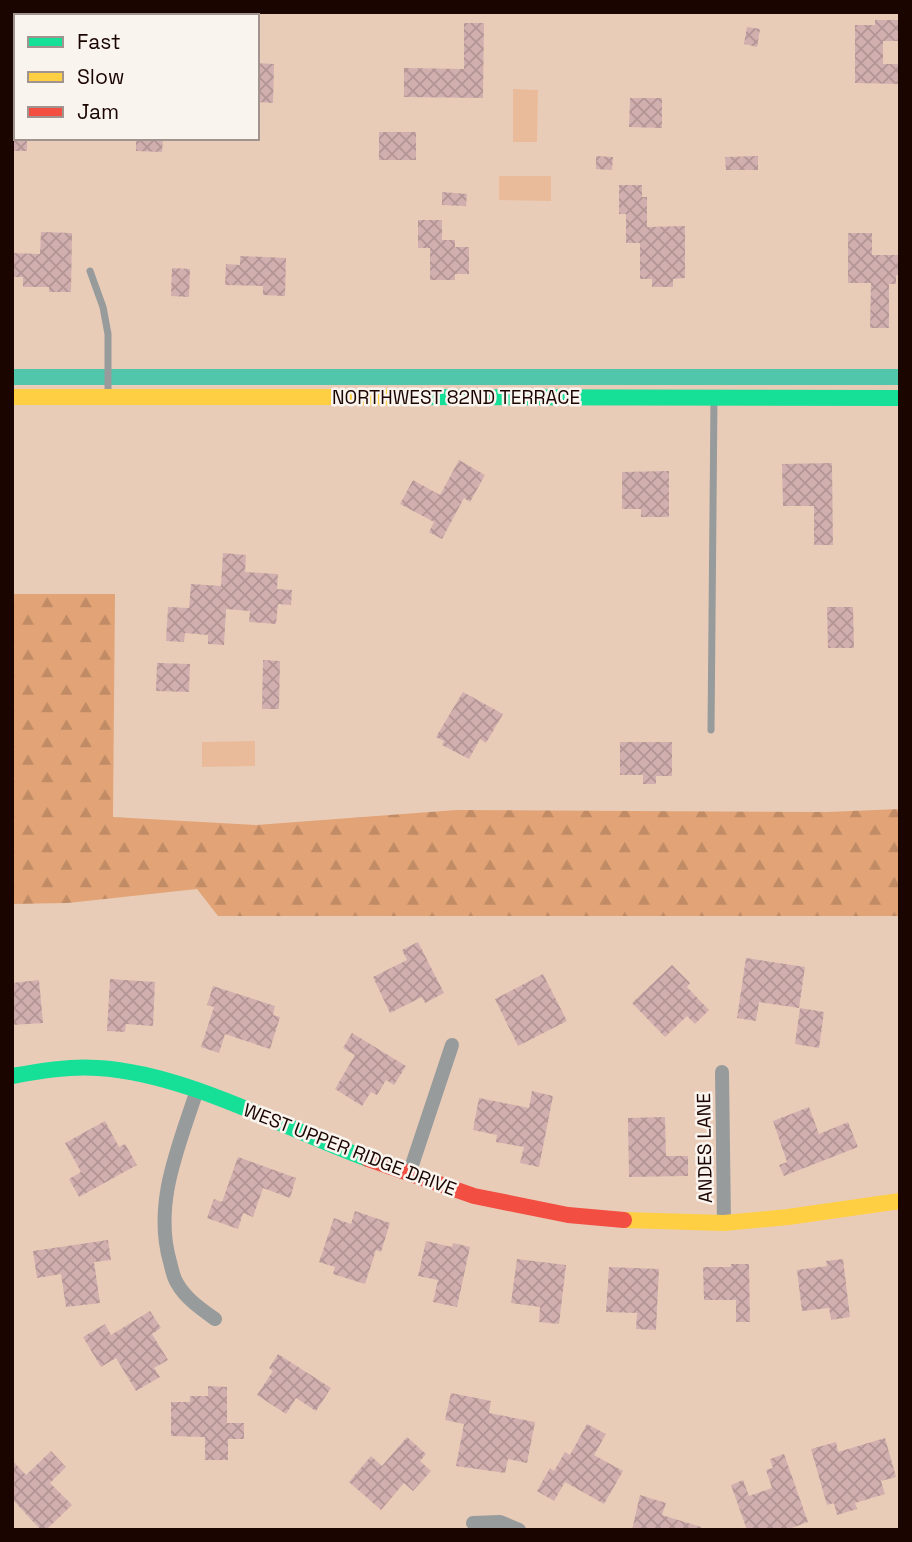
<svg xmlns="http://www.w3.org/2000/svg" width="912" height="1542" font-family="'Space Grotesk',sans-serif">
  <defs>
    <pattern id="forest-firs" width="22" height="20" patternUnits="userSpaceOnUse" patternTransform="scale(1.75)"><rect width="22" height="20" fill="#e2a477"/><path d="M5 1l3.5 6h-7zM16 11l3.5 6h-7z" fill="#c18c65"/></pattern>
    <pattern id="building-cross-hatch" width="8" height="8" patternUnits="userSpaceOnUse" patternTransform="scale(1.75)"><rect width="8" height="8" fill="#d1afaf"/><path d="M0 0l8 8M0 8l8-8" fill="none" stroke="#b39595"/></pattern>
  </defs>
  <rect width="100%" height="100%" fill="#e9ccb8"/>
  <path fill="url(#forest-firs)" d="M12,594H115L113,817L256,825L456,810L827,812L900,809V916H218L197,889L68,903L12,904Z"/>
  <g fill="#eabb9a">
    <path d="M513,89L538,90L537,142H513Z"/>
    <path d="M499,176H551V201L499,200Z"/>
    <path d="M255,741V766L202,767V742Z"/>
  </g>
  <g fill="none" stroke-linecap="round" stroke-linejoin="round">
    <path stroke="#51c6ab" stroke-width="16" d="M12,377H900"/>
  </g>
  <g fill="url(#building-cross-hatch)">
    <path d="M875,20H900V41H883V64H900V84L855,83V25H875Z"/>
    <path d="M464,23H484L483,98L404,97V68L464,69Z"/>
    <path d="M747,27L760,29L757,47L744,44Z"/>
    <path d="M257,63L274,64L273,103L257,102Z"/>
    <path d="M630,98H662V128L629,127Z"/>
    <rect x="379" y="132" width="37" height="28"/>
    <rect x="12" y="138" width="15" height="13"/>
    <path d="M136,138H163L162,152L136,151Z"/>
    <path d="M596,156L613,157L612,170L596,169Z"/>
    <path d="M758,156V170H726L725,157Z"/>
    <path d="M619,185H642V197H647V227L685,226V278L673,279V287H652V279H640V243H626V214H619Z"/>
    <path d="M442,192L467,194L466,206L442,205Z"/>
    <path d="M418,220H442V240H455V247H469V274H455V280H430V248H418Z"/>
    <path d="M41,232L72,233L71,292H49V287H23V277H12V253L40,254Z"/>
    <path d="M848,233H872V255H900V275H896V284H889V328H870L871,283H848Z"/>
    <path d="M240,256L286,258L285,296L263,295V286L225,285L226,264L240,265Z"/>
    <path d="M172,268L190,269L189,297L171,296Z"/>
    <path d="M459,460L485,475L470,502L464,498L442,539L429,532L434,522L400,504L413,480L440,495Z"/>
    <path d="M832,463L833,545H814V506H783L782,464Z"/>
    <path d="M669,471V517H641V509H622V472Z"/>
    <path d="M223,553L246,555L245,572L278,574L277,589L292,590L291,605L278,604L276,624L249,622L250,611L226,609L224,645L208,644V635L185,633L184,642L166,641L168,607L189,608L191,584L221,586Z"/>
    <path d="M827,607H853L854,648H828Z"/>
    <path d="M263,660L280,661L279,709H262Z"/>
    <path d="M157,663L190,664L189,692L156,691Z"/>
    <path d="M463,692L503,714L486,743L480,739L469,759L442,745L444,741L436,737Z"/>
    <path d="M620,742H672V776H656V784H643V775H620Z"/>
    <path d="M418,942L444,993L425,1003L422,997L390,1013L373,977L407,960L402,950Z"/>
    <path d="M746,958L805,967L799,1008L759,1002L756,1021L737,1018Z"/>
    <path d="M672,965L690,983L687,987L709,1010L695,1024L687,1016L665,1037L632,1003Z"/>
    <path d="M543,974L567,1021L518,1046L495,999Z"/>
    <path d="M110,979L155,982L153,1026L126,1024L125,1032L107,1031Z"/>
    <path d="M39,980L43,1023L12,1025V983Z"/>
    <path d="M213,986L275,1006L273,1015L280,1017L270,1049L225,1034L219,1053L201,1047L214,1007L207,1005Z"/>
    <path d="M800,1008L824,1012L819,1048L795,1044Z"/>
    <path d="M352,1033L406,1066L394,1085L386,1080L377,1095L371,1092L362,1106L335,1089L355,1055L343,1048Z"/>
    <path d="M532,1091L553,1096L539,1167L520,1163L524,1147L496,1142L497,1135L473,1130L479,1098L529,1108Z"/>
    <path d="M809,1107L819,1134L848,1122L858,1147L784,1176L779,1165L787,1162L773,1121Z"/>
    <path d="M665,1117L666,1156H688V1176L629,1177L628,1118Z"/>
    <path d="M105,1121L119,1147L125,1144L137,1165L79,1197L69,1179L81,1172L65,1143Z"/>
    <path d="M238,1157L296,1178L290,1198L263,1188L253,1217L243,1213L238,1229L207,1218L214,1199L222,1202Z"/>
    <path d="M355,1211L390,1223L381,1252L376,1250L365,1284L333,1274L335,1267L319,1262L334,1218L351,1224Z"/>
    <path d="M108,1240L111,1260L94,1262L100,1303L66,1307L61,1274L37,1278L33,1251Z"/>
    <path d="M426,1241L452,1247L453,1243L470,1247L457,1307L433,1302L438,1280L418,1276Z"/>
    <path d="M517,1259L566,1265L559,1324L539,1322L540,1307L511,1303Z"/>
    <path d="M843,1259L850,1317L831,1320L829,1308L802,1311L797,1270L827,1266L826,1261Z"/>
    <path d="M731,1264H749L750,1322H736V1300H704L703,1267H731Z"/>
    <path d="M609,1267L659,1269L656,1330L636,1329L637,1313L606,1312Z"/>
    <path d="M150,1311L161,1328L152,1334L168,1360L154,1368L160,1377L136,1391L116,1358L101,1367L83,1337L105,1324L111,1335Z"/>
    <path d="M278,1354L331,1388L316,1411L296,1398L286,1414L257,1395L273,1371L269,1368Z"/>
    <path d="M208,1386L227,1387V1423H244V1439H228V1460H205V1437L171,1436V1402H190V1396H208Z"/>
    <path d="M451,1393L491,1401L489,1413L535,1422L527,1463L508,1459L505,1473L456,1466L464,1424L445,1420Z"/>
    <path d="M587,1424L606,1434L594,1455L623,1471L604,1504L565,1482L554,1501L537,1491L550,1468L554,1471L565,1452L570,1455Z"/>
    <path d="M407,1437L426,1454L420,1461L431,1471L413,1491L404,1483L381,1510L349,1482L371,1456L382,1466Z"/>
    <path d="M885,1438L896,1477L881,1481L885,1494L855,1503L857,1509L837,1515L834,1503L827,1505L811,1449L836,1442L838,1452Z"/>
    <path d="M51,1451L66,1467L50,1483L72,1505L46,1530H41L12,1499V1460L26,1475Z"/>
    <path d="M784,1454L808,1522L786,1530H747L731,1485L743,1480L749,1496L772,1488L766,1470L773,1468L770,1459Z"/>
    <path d="M640,1495L666,1503L662,1515L701,1527V1530H632Z"/>
  </g>
  <g fill="none" stroke-linecap="round" stroke-linejoin="round">
    <g stroke="#979b9b" stroke-width="7">
      <path d="M90,271L103,307L108,334V394"/>
      <path d="M711,730L714,399"/>
    </g>
    <g stroke="#979b9b" stroke-width="14">
      <path d="M722,1072L724,1223"/>
      <path d="M197,1090C179,1146 153,1203 170,1262C172,1269 173,1277 177,1283C185,1298 201,1309 215,1319"/>
      <path d="M409,1174L452,1045"/>
      <path d="M473,1523L500,1522L519,1530"/>
    </g>
    <g stroke="#16e098" stroke-width="16">
      <path d="M390,397L900,398"/>
      <path d="M12,1076C40,1071 69,1066 98,1068C186,1073 285,1129 368,1159"/>
    </g>
    <g stroke="#ffcf43" stroke-width="16">
      <path d="M12,397H390"/>
      <path d="M624,1220L724,1223L788,1217L900,1201"/>
    </g>
    <path stroke="#f24e42" stroke-width="16" d="M368,1159L474,1196L568,1215L624,1220"/>
  </g>
  <g text-anchor="middle" stroke-width="5" stroke-linejoin="round" paint-order="stroke">
    <g font-size="19" fill="#1b0500" stroke="#faf4ef">
      <text x="456" y="404">NORTHWEST 82ND TERRACE</text>
      <text transform="translate(704 1148) rotate(-91)" y="7">ANDES LANE</text>
      <text transform="translate(350 1149) rotate(21)" y="7">WEST UPPER RIDGE DRIVE</text>
    </g>
  </g>
  <rect width="912" height="1542" fill="none" stroke="#1b0500" stroke-width="28"/>
  <rect x="14" y="14" width="245" height="126" fill="#faf4ef" stroke="#a1948f" stroke-width="2"/>
  <rect x="28" y="37" width="35" height="10" fill="#16e098" stroke="#a1948f" stroke-width="2"/>
  <text x="77" y="49" font-size="21" fill="#1b0500">Fast</text>
  <rect x="28" y="72" width="35" height="10" fill="#ffcf43" stroke="#a1948f" stroke-width="2"/>
  <text x="77" y="84" font-size="21" fill="#1b0500">Slow</text>
  <rect x="28" y="107" width="35" height="10" fill="#f24e42" stroke="#a1948f" stroke-width="2"/>
  <text x="77" y="119" font-size="21" fill="#1b0500">Jam</text>
</svg>
